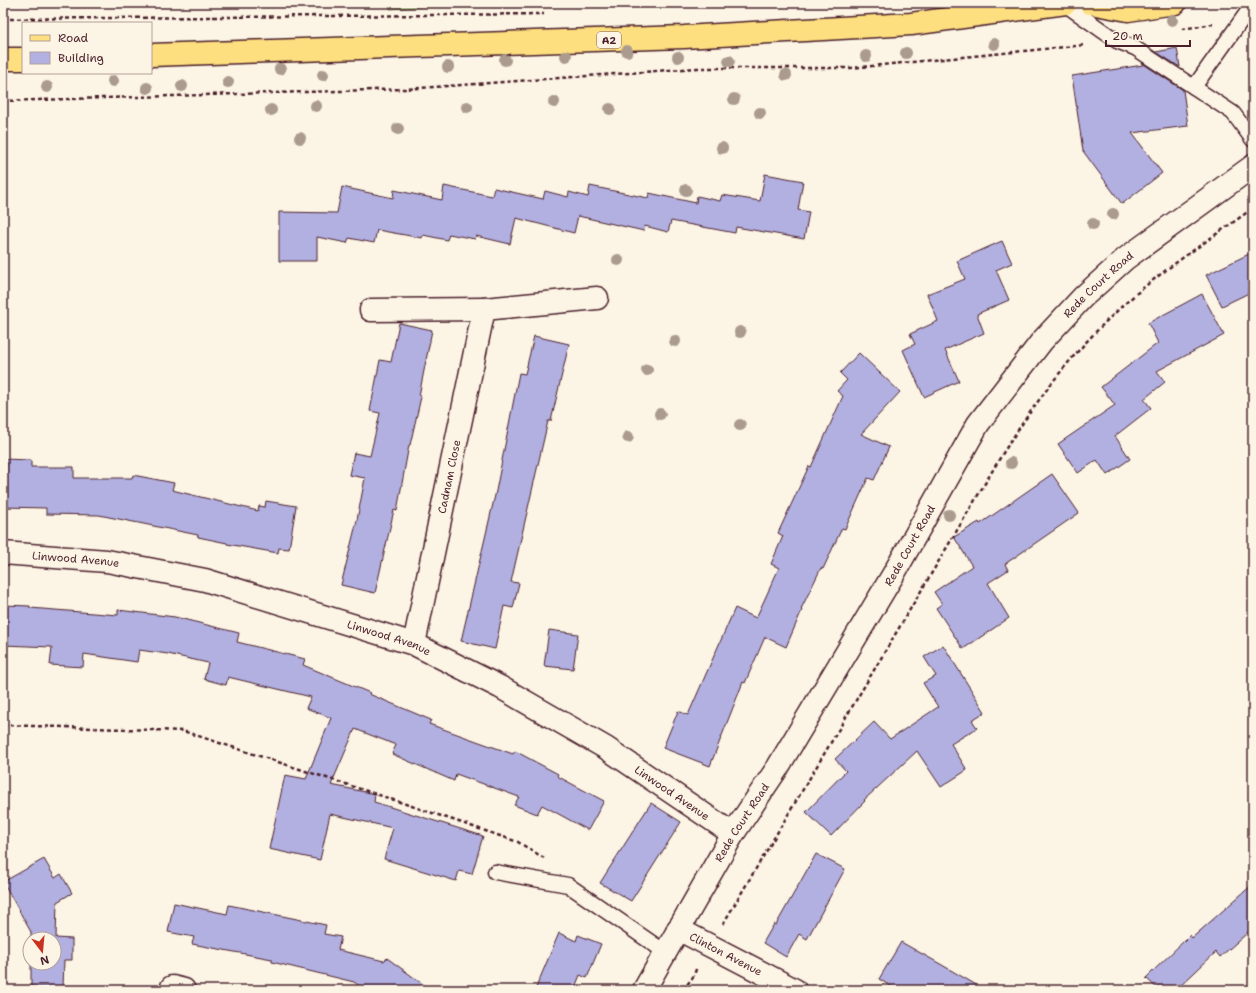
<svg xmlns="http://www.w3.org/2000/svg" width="1256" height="993" font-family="'Shantell Sans',sans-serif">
  <rect width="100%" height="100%" fill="#fcf5e5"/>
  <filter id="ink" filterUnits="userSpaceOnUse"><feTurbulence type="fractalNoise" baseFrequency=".025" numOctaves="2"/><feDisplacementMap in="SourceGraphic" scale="8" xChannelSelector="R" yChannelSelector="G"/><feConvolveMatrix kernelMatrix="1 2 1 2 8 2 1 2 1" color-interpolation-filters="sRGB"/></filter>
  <g filter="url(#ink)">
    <path fill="#c0e29c" stroke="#858064" d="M390,3H474L390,9Z"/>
    <g fill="#b2b0e1" stroke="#4a1f2b">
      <path d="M1177,48L1180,67L1156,52Z"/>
      <path d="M1142,63L1183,90L1188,126L1132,133L1162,173L1122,204L1083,151L1072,76L1143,65Z"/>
      <path d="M765,174L803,181L798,210L809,212L804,239L736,227L735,233L671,221L668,232L645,226L644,231L578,216L574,233L516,218L510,244L476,236L475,239L449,234L447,240L423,235L422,238L377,230L374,243L349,238L347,243L317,237V261H279V212L337,213L342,187L393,198L394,190L442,200L444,186L492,196L494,188L543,199L545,191L568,197L569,192L588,197L590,186L648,198L649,193L696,203L697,196L720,201L722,195L760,201Z"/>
      <path d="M1002,241L1012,263L996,270L1009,300L977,314L984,333L945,350L959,381L924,397L903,350L915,344L910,334L938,321L927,294L965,279L957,261Z"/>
      <path d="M1253,252V291L1222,306L1206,275Z"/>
      <path d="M1202,294L1224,335L1157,371L1165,382L1144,399L1151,408L1115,436L1130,459L1107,475L1097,460L1078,473L1058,444L1115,405L1101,387L1158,343L1148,323Z"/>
      <path d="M399,323L432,330L419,396L421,397L410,445H409L397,511L394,510L375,593L341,585L357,520L365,478L349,475L354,453L370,456L380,413L370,411L380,360L391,362Z"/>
      <path d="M534,336L569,344L551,421H548L511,582L519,583L513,608L504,606L495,649L461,641L496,491L519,373L525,374Z"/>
      <path d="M859,353L900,392L861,434L889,447L874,480L868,478L845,529L842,528L823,569L821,568L801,609L802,610L786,647L765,637L745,683L743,682L710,766L663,748L678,711L688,715L735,608L756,618L779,568L771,564L783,536L778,533L809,466L811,467L843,396L837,391L847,380L840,373Z"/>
      <path d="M3,459L31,460V467H74V478H132L133,475L174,483L172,490L258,511L259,506L265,507L266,501L296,506L289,549L279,548L278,553L227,544V543L198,537V535L99,515L46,514V508L3,507Z"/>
      <path d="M1052,474L1079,513L1005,564L1008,570L988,583L1009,618L963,649L936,608L942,604L934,592L972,566L954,537L979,522L980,524Z"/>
      <path d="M3,605L30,606V608L118,615V610L175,617L239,633L237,642L305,659L303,665L370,693L369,694L431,720L429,724L513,754L515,751L558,774L557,776L604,801L588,830L542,805L537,814L514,805L519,797L456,774L454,781L392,754L396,745L355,729L331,785L375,794L374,802L483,836L472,874L459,871L456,881L384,859L393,828L330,814L320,860L269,849L285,775L306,779L331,718L306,708L311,697L228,677L226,685L204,679L208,663L168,654L139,650L137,662L84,654L83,667L50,665L52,647L3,645Z"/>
      <path d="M549,630L578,634L573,669L544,666Z"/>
      <path d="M943,645L985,712L972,720L977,728L951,744L967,770L941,787L917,751L864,800L865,801L831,836L806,812L846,771L835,759L874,722L890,739L938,707L923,683L936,676L924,657Z"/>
      <path d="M651,803L681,822L631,901L600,883Z"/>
      <path d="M816,854L845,869L807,939L799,934L786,957L763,943L774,924L776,925Z"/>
      <path d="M44,859L55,878L61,874L72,893L57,902L56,938L72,939V960H64L63,988L31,987V963H54V939H31V932L3,882Z"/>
      <path d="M1253,884V928L1220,957L1216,952L1176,990H1159L1146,978L1190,935L1192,938Z"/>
      <path d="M174,903L227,914L229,905L326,925L324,934L341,937L338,950L384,961L387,958L431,990H365L354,982L272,962V959L192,944L194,937L168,932Z"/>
      <path d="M559,933L576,941L578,935L601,944L587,978L580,975L574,990H535Z"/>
      <path d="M901,942L942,965L985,990H897L879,979Z"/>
    </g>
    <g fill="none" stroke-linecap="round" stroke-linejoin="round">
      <g stroke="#4a1f2b" stroke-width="17">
        <g id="service">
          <path d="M1063,3L1117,41L1135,48L1233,113L1253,140"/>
          <path d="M1194,87L1253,4"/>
          <path d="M495,872L568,885L665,952"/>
        </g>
      </g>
      <g stroke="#4a1f2b" stroke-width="25">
        <g id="minor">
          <path d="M371,310L484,309"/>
          <path id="s1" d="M3,553L107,561L205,580L414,644L500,687L606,748L733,834"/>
          <path id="s2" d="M414,644L484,309L597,298"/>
          <path id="s3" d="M678,929L795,990"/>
          <path d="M172,987L184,990"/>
        </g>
      </g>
      <g stroke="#4a1f2b" stroke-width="25">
        <g id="secondary">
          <path id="s4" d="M644,990L733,834L778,767L893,575L978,424L1042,341L1083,297L1125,259L1253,166"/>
        </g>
      </g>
      <g stroke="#4a1f2b" stroke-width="25">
        <g id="primary">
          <path d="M1090,3L1128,10L1175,3"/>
          <path d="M151,55L684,37L911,24L1066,3"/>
          <path d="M3,59H23"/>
        </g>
      </g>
      <g stroke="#4a1f2b" stroke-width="2.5" stroke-dasharray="4 3" stroke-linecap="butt">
        <path d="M737,6L768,3"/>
        <path d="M3,19L544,14"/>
        <path d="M1182,29L1213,24"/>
        <path d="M3,101L406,89L697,68H851L1085,45"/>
        <path d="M3,725L183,731L379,795L518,842L544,858"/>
        <path d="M723,924L1003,453C1036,401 1072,353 1117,311C1158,272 1208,241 1253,208"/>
        <path d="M683,990L693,977L697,967"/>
      </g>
      <use href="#service" stroke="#fcf5e5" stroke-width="14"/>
      <use href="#minor" stroke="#fcf5e5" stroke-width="22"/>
      <use href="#secondary" stroke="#fcf5e5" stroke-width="22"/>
      <use href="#primary" stroke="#fddf80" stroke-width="22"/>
    </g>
    <g fill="#ab9a8e">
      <circle cx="1172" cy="20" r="6"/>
      <circle cx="994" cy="44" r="6"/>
      <circle cx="627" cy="51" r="6"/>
      <circle cx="906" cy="53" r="6"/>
      <circle cx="566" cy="56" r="6"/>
      <circle cx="866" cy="56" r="6"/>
      <circle cx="678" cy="57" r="6"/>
      <circle cx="505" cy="60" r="6"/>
      <circle cx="729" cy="61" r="6"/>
      <circle cx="448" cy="67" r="6"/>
      <circle cx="280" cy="69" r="6"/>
      <circle cx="323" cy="75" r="6"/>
      <circle cx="786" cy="75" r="6"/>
      <circle cx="113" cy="81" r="6"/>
      <circle cx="228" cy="82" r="6"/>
      <circle cx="182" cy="86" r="6"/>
      <circle cx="47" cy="87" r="6"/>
      <circle cx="147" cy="88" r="6"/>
      <circle cx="734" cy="99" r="6"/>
      <circle cx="554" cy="102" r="6"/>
      <circle cx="316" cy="106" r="6"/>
      <circle cx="467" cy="107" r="6"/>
      <circle cx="610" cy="109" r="6"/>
      <circle cx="271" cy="110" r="6"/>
      <circle cx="760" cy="113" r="6"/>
      <circle cx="398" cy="129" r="6"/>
      <circle cx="300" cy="138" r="6"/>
      <circle cx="722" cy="148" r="6"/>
      <circle cx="686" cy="190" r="6"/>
      <circle cx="1113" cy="214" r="6"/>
      <circle cx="1093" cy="224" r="6"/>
      <circle cx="618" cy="260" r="6"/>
      <circle cx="740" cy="332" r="6"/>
      <circle cx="675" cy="341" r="6"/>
      <circle cx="647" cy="370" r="6"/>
      <circle cx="660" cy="414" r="6"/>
      <circle cx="740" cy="425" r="6"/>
      <circle cx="628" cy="437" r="6"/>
      <circle cx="1011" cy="463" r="6"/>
      <circle cx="949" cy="515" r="6"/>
    </g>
  </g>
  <g text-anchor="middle" stroke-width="3" stroke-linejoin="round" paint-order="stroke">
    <rect fill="#fcf5e5" stroke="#7f5f63" stroke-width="1" x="597" y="32" width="24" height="16" rx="3"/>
    <g font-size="10" font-weight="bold" fill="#4a1f2b">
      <text x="609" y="44">A2</text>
    </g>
    <g font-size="11" fill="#4a1f2b" stroke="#fcf5e5">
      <text dy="4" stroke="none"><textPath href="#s4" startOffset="842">Rede Court Road</textPath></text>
      <text dy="4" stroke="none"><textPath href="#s2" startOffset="171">Cadnam Close</textPath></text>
      <text dy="4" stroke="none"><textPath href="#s4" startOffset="518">Rede Court Road</textPath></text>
      <text dy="4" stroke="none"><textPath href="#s1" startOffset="73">Linwood Avenue</textPath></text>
      <text dy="4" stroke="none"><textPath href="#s1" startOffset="397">Linwood Avenue</textPath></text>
      <text dy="4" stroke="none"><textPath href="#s1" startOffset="721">Linwood Avenue</textPath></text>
      <text dy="4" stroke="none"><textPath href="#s4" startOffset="194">Rede Court Road</textPath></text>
      <text dy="4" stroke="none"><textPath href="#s3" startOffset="54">Clinton Avenue</textPath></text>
    </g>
  </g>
  <rect width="1256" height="993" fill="none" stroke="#fcf5e5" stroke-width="16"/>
  <rect x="8" y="8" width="1240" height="977" fill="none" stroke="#4a1f2b" stroke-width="1.5" filter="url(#ink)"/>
  <rect x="22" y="22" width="130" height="52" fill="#fcf5e5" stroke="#b59f9b"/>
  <rect x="30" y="35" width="20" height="6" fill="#fddf80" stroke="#b59f9b"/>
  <text x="58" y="42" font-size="12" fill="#4a1f2b">Road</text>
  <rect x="30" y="52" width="20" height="12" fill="#b2b0e1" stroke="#b59f9b"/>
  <text x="58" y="62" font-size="12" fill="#4a1f2b">Building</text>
  <g transform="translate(42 951) rotate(164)"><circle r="19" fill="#fcf5e5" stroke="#b59f9b"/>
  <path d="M0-3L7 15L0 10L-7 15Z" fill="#c8321e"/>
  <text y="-6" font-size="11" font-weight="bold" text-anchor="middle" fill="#4a1f2b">N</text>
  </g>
  <path d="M1106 40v6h84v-6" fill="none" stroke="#4a1f2b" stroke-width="2"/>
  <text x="1112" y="40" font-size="12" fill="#4a1f2b" stroke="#fcf5e5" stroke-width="3" paint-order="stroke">20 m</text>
</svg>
